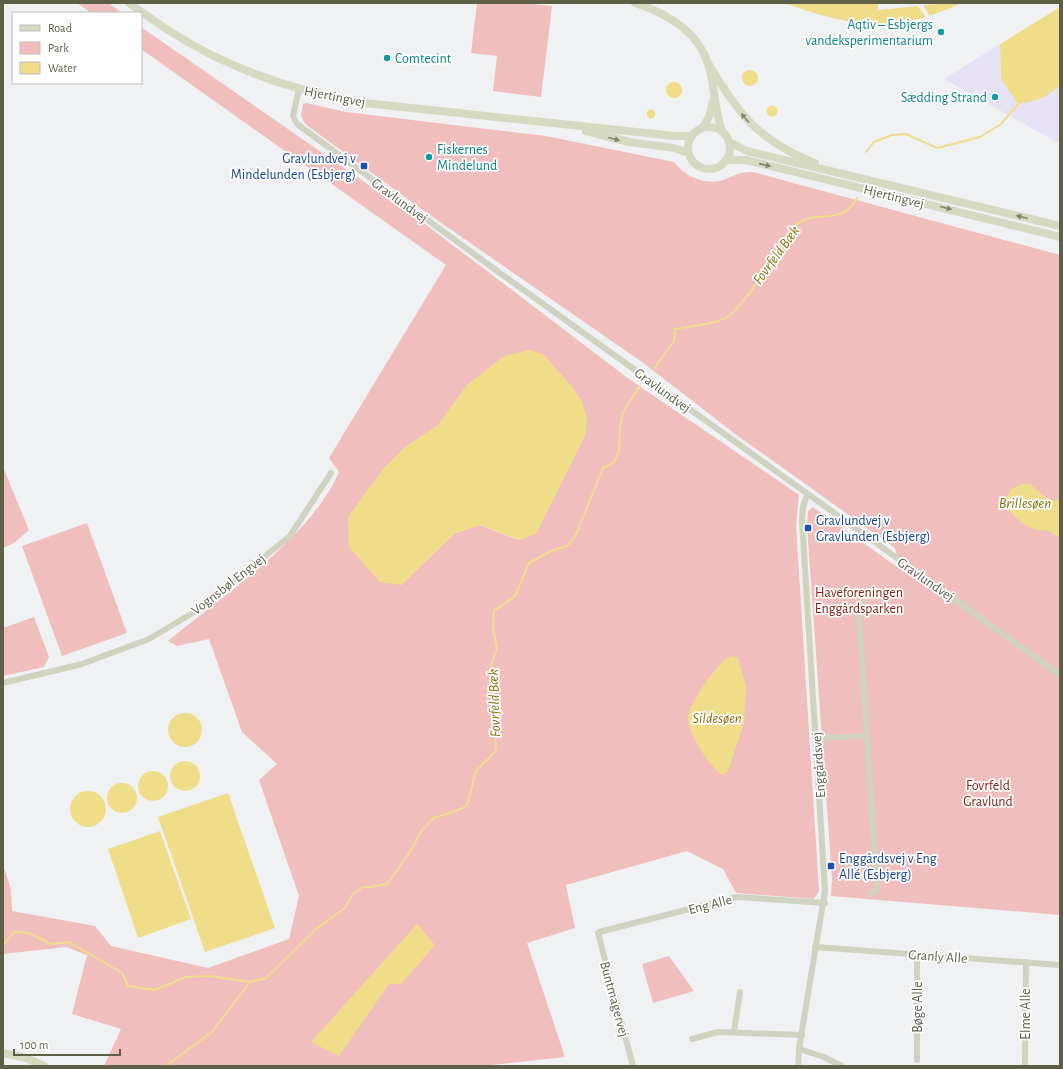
<svg xmlns="http://www.w3.org/2000/svg" width="1063" height="1069" font-family="'Alegreya Sans',sans-serif">
  <rect width="100%" height="100%" fill="#f0f1f3"/>
  <g fill="#f1bebe" fill-rule="evenodd">
    <path d="M77,3H108L122,13H91Z"/>
    <path d="M477,3H522L552,6L541,97L493,91L497,56L471,53Z"/>
    <path d="M141,27L425,224L629,379L799,495L796,525L819,891L814,899L736,893L723,869L687,851L566,885L575,928L527,943L565,1057L482,1066H104L121,1029L72,1014L87,955L66,947L3,954V865L11,889L12,911L95,926L111,946L208,968L289,939L299,896L259,780L277,764L242,732L209,639L177,646L168,641C223,596 311,537 339,472L329,458L446,265L141,49ZM437,426L519,540L479,525L454,534L401,585L404,448Z"/>
    <path d="M306,103L346,112L546,136L674,162C686,178 707,186 726,179C739,174 738,172 753,172L1060,255V915L831,896L832,879L807,526L808,511L813,507L900,569L895,548L738,436L642,362L424,211L305,124L301,115L303,104Z"/>
    <path d="M3,467L29,530L14,543L3,548Z"/>
    <path d="M87,523L127,633L62,656L22,546Z"/>
    <path d="M34,617L49,657L44,667L3,676V628Z"/>
    <path d="M669,956L694,991L653,1003L642,964Z"/>
  </g>
  <path fill="#e7e1f4" d="M1000,44L1001,79L1052,93L1060,85V144L944,79Z"/>
  <g fill="#f0dd8a">
    <path d="M784,3H961C894,35 852,27 784,3Z"/>
    <path d="M1060,7V85C1049,97 1035,101 1018,104L1001,79L1000,44Z"/>
    <circle cx="750" cy="78" r="8"/>
    <circle cx="674" cy="90" r="8"/>
    <circle cx="772" cy="111" r="5.5"/>
    <circle cx="651" cy="114" r="4.5"/>
    <path d="M530,350L544,355L573,388L582,402L587,419L585,436L536,534L520,540L479,525L454,534L401,585L380,582L349,547L348,517L383,469L404,448L437,426L467,385L504,356Z"/>
    <path d="M1022,484H1030L1049,500H1060V537H1058C1047,527 1047,533 1034,529C1021,525 1011,514 1004,502L1011,489Z"/>
    <path d="M731,656L738,658L746,687L744,723L728,771L725,774H720C708,763 689,735 688,718C687,706 719,660 731,656Z"/>
    <circle cx="185" cy="730" r="17"/>
    <circle cx="185" cy="776" r="15"/>
    <circle cx="153" cy="786" r="15"/>
    <circle cx="122" cy="798" r="15"/>
    <circle cx="88" cy="809" r="18"/>
    <path d="M228,793L275,928L205,952L158,817Z"/>
    <path d="M160,831L191,919L138,938L108,849Z"/>
    <path d="M417,924L435,945L401,984H389L339,1056L311,1042Z"/>
  </g>
  <path fill="#f0f1f3" d="M878,3H937L938,4L923,5L931,18L927,19L918,6L878,10Z"/>
  <g fill="none" stroke-linecap="round" stroke-linejoin="round">
    <g stroke="#f0dd8a" stroke-width="2">
      <path d="M866,152L874,142L892,135L906,134L937,148L980,137L1001,124L1018,104"/>
      <path d="M654,369L674,341L675,329C689,327 704,325 718,321C721,320 726,318 729,316C737,310 764,275 770,266C778,253 782,238 794,227C815,206 840,229 857,198"/>
      <path d="M3,946L14,932L29,933L51,944L69,942L122,973L128,986L155,990L186,977L210,976L250,982"/>
      <path d="M166,1066L212,1032L250,982L266,978L315,930L345,908L352,895L363,887H371L387,884L410,852L422,830L434,818L461,809L467,805L476,771L496,751L491,664L497,649L493,627L494,611L515,596L529,563L551,551L567,546L575,537L603,468L614,462L619,451L620,427L623,412L640,386"/>
    </g>
    <g stroke="#d1d3c1" stroke-width="6">
      <path d="M299,89L293,116L297,124L493,268L1060,675"/>
      <path d="M871,589L860,605L859,615L877,889L871,894"/>
      <path d="M3,683L82,664L149,639L201,608L290,536L331,473"/>
      <path d="M816,738L866,736"/>
      <path d="M815,947L1060,965"/>
      <path d="M917,954V1060"/>
      <path d="M734,1032L740,992"/>
      <path d="M692,1039L718,1032L802,1035"/>
      <path d="M799,1049L824,1057L842,1066"/>
      <path d="M633,1066L598,933L599,932L737,897L825,903"/>
      <path d="M798,1066L799,1049L825,891L802,520L803,507L807,495"/>
      <path d="M1025,1066L1026,962"/>
    </g>
    <g stroke="#d7dac3" stroke-width="8">
      <path d="M129,3C143,13 157,23 171,32C229,69 297,92 365,103L674,136H691"/>
      <path d="M635,3C666,13 698,31 708,64C715,85 714,109 722,131"/>
      <path d="M708,63C739,114 758,141 815,163"/>
      <circle cx="709" cy="148" r="21"/>
      <path d="M703,127L709,117L713,101"/>
      <path d="M586,131L629,142L674,148L688,153"/>
      <path d="M729,142L747,151L1060,226"/>
      <path d="M726,160H746L1060,237"/>
      <path d="M3,1053L26,1058L44,1066"/>
    </g>
  </g>
  <defs><path id="oneway-solid" d="M-6-.8H1V-3.2L6.5 0L1 3.2V.8H-6Z"/></defs>
  <g fill="#82846c">
    <use href="#oneway-solid" transform="translate(745 118) rotate(-130)"/>
    <use href="#oneway-solid" transform="translate(614 139) rotate(15)"/>
    <use href="#oneway-solid" transform="translate(765 165) rotate(13)"/>
    <use href="#oneway-solid" transform="translate(946 208) rotate(14)"/>
    <use href="#oneway-solid" transform="translate(1022 217) rotate(-166)"/>
  </g>
  <g fill="#0f9aa8" stroke="#fff" stroke-width="1.5">
    <circle cx="941" cy="32" r="4"/>
    <circle cx="387" cy="58" r="4"/>
    <circle cx="995" cy="97" r="4"/>
    <circle cx="429" cy="157" r="4"/>
  </g>
  <g fill="#1a4fb4" stroke="#fff" stroke-width="1.5">
    <rect x="360" y="162" width="8" height="8" rx="2"/>
    <rect x="804" y="524" width="8" height="8" rx="2"/>
    <rect x="827" y="862" width="8" height="8" rx="2"/>
  </g>
  <g text-anchor="middle" stroke-width="3.5" stroke-linejoin="round" paint-order="stroke">
    <g font-size="14" fill="#0d838f" stroke="#fff" text-anchor="end">
      <text x="933" y="29">Aqtiv – Esbjergs<tspan x="933" dy="16">vandeksperimentarium</tspan></text>
      <text x="395" y="63" text-anchor="start">Comtecint</text>
      <text x="987" y="102">Sædding Strand</text>
      <text x="437" y="154" text-anchor="start">Fiskernes<tspan x="437" dy="16">Mindelund</tspan></text>
    </g>
    <g font-size="14" fill="#5d5f47" stroke="#fff">
      <text transform="translate(335 96) rotate(11)" y="5">Hjertingvej</text>
      <text transform="translate(894 196) rotate(14)" y="5">Hjertingvej</text>
      <text transform="translate(400 200) rotate(36)" y="5">Gravlundvej</text>
      <text transform="translate(663 390) rotate(36)" y="5">Gravlundvej</text>
      <text transform="translate(926 579) rotate(35)" y="5">Gravlundvej</text>
      <text transform="translate(228 584) rotate(-38)" y="5">Vognsbøl Engvej</text>
      <text transform="translate(818 765) rotate(-94)" y="5">Enggårdsvej</text>
      <text transform="translate(710 904) rotate(-14)" y="5">Eng Alle</text>
      <text transform="translate(938 956) rotate(4)" y="5">Granly Alle</text>
      <text transform="translate(615 999) rotate(75)" y="5">Buntmagervej</text>
      <text transform="translate(917 1007) rotate(-90)" y="5">Bøge Alle</text>
      <text transform="translate(1025 1014) rotate(-90)" y="5">Elme Alle</text>
    </g>
    <g font-size="14" fill="#164399" stroke="#fff" text-anchor="start">
      <text x="356" y="163" text-anchor="end">Gravlundvej v<tspan x="356" dy="16">Mindelunden (Esbjerg)</tspan></text>
      <text x="816" y="525">Gravlundvej v<tspan x="816" dy="16">Gravlunden (Esbjerg)</tspan></text>
      <text x="839" y="863">Enggårdsvej v Eng<tspan x="839" dy="16">Allé (Esbjerg)</tspan></text>
    </g>
    <g font-size="14" fill="#852014" stroke="#fff">
      <text x="859" y="597">Haveforeningen<tspan x="859" dy="16">Enggårdsparken</tspan></text>
      <text x="988" y="790">Fovrfeld<tspan x="988" dy="16">Gravlund</tspan></text>
    </g>
    <g font-size="15" font-style="italic" fill="#8a720a" stroke="#fff">
      <text transform="translate(776 255) rotate(-54)" y="5">Fovrfeld Bæk</text>
      <text x="1025" y="508">Brillesøen</text>
      <text transform="translate(494 703) rotate(-92)" y="5">Fovrfeld Bæk</text>
      <text x="717" y="723">Sildesøen</text>
    </g>
  </g>
  <rect width="1063" height="1069" fill="none" stroke="#5d5f47" stroke-width="8"/>
  <rect x="12" y="12" width="130" height="72" fill="#ffffff" stroke="#bebfb5"/>
  <rect x="20" y="25" width="20" height="6" fill="#d7dac3" stroke="#bebfb5"/>
  <text x="48" y="32" font-size="12" fill="#5d5f47">Road</text>
  <rect x="20" y="42" width="20" height="12" fill="#f1bebe" stroke="#bebfb5"/>
  <text x="48" y="52" font-size="12" fill="#5d5f47">Park</text>
  <rect x="20" y="62" width="20" height="12" fill="#f0dd8a" stroke="#bebfb5"/>
  <text x="48" y="72" font-size="12" fill="#5d5f47">Water</text>
  <path d="M14 1049v6h106v-6" fill="none" stroke="#5d5f47" stroke-width="2"/>
  <text x="20" y="1049" font-size="12" fill="#5d5f47" stroke="#ffffff" stroke-width="3" paint-order="stroke">100 m</text>
</svg>
